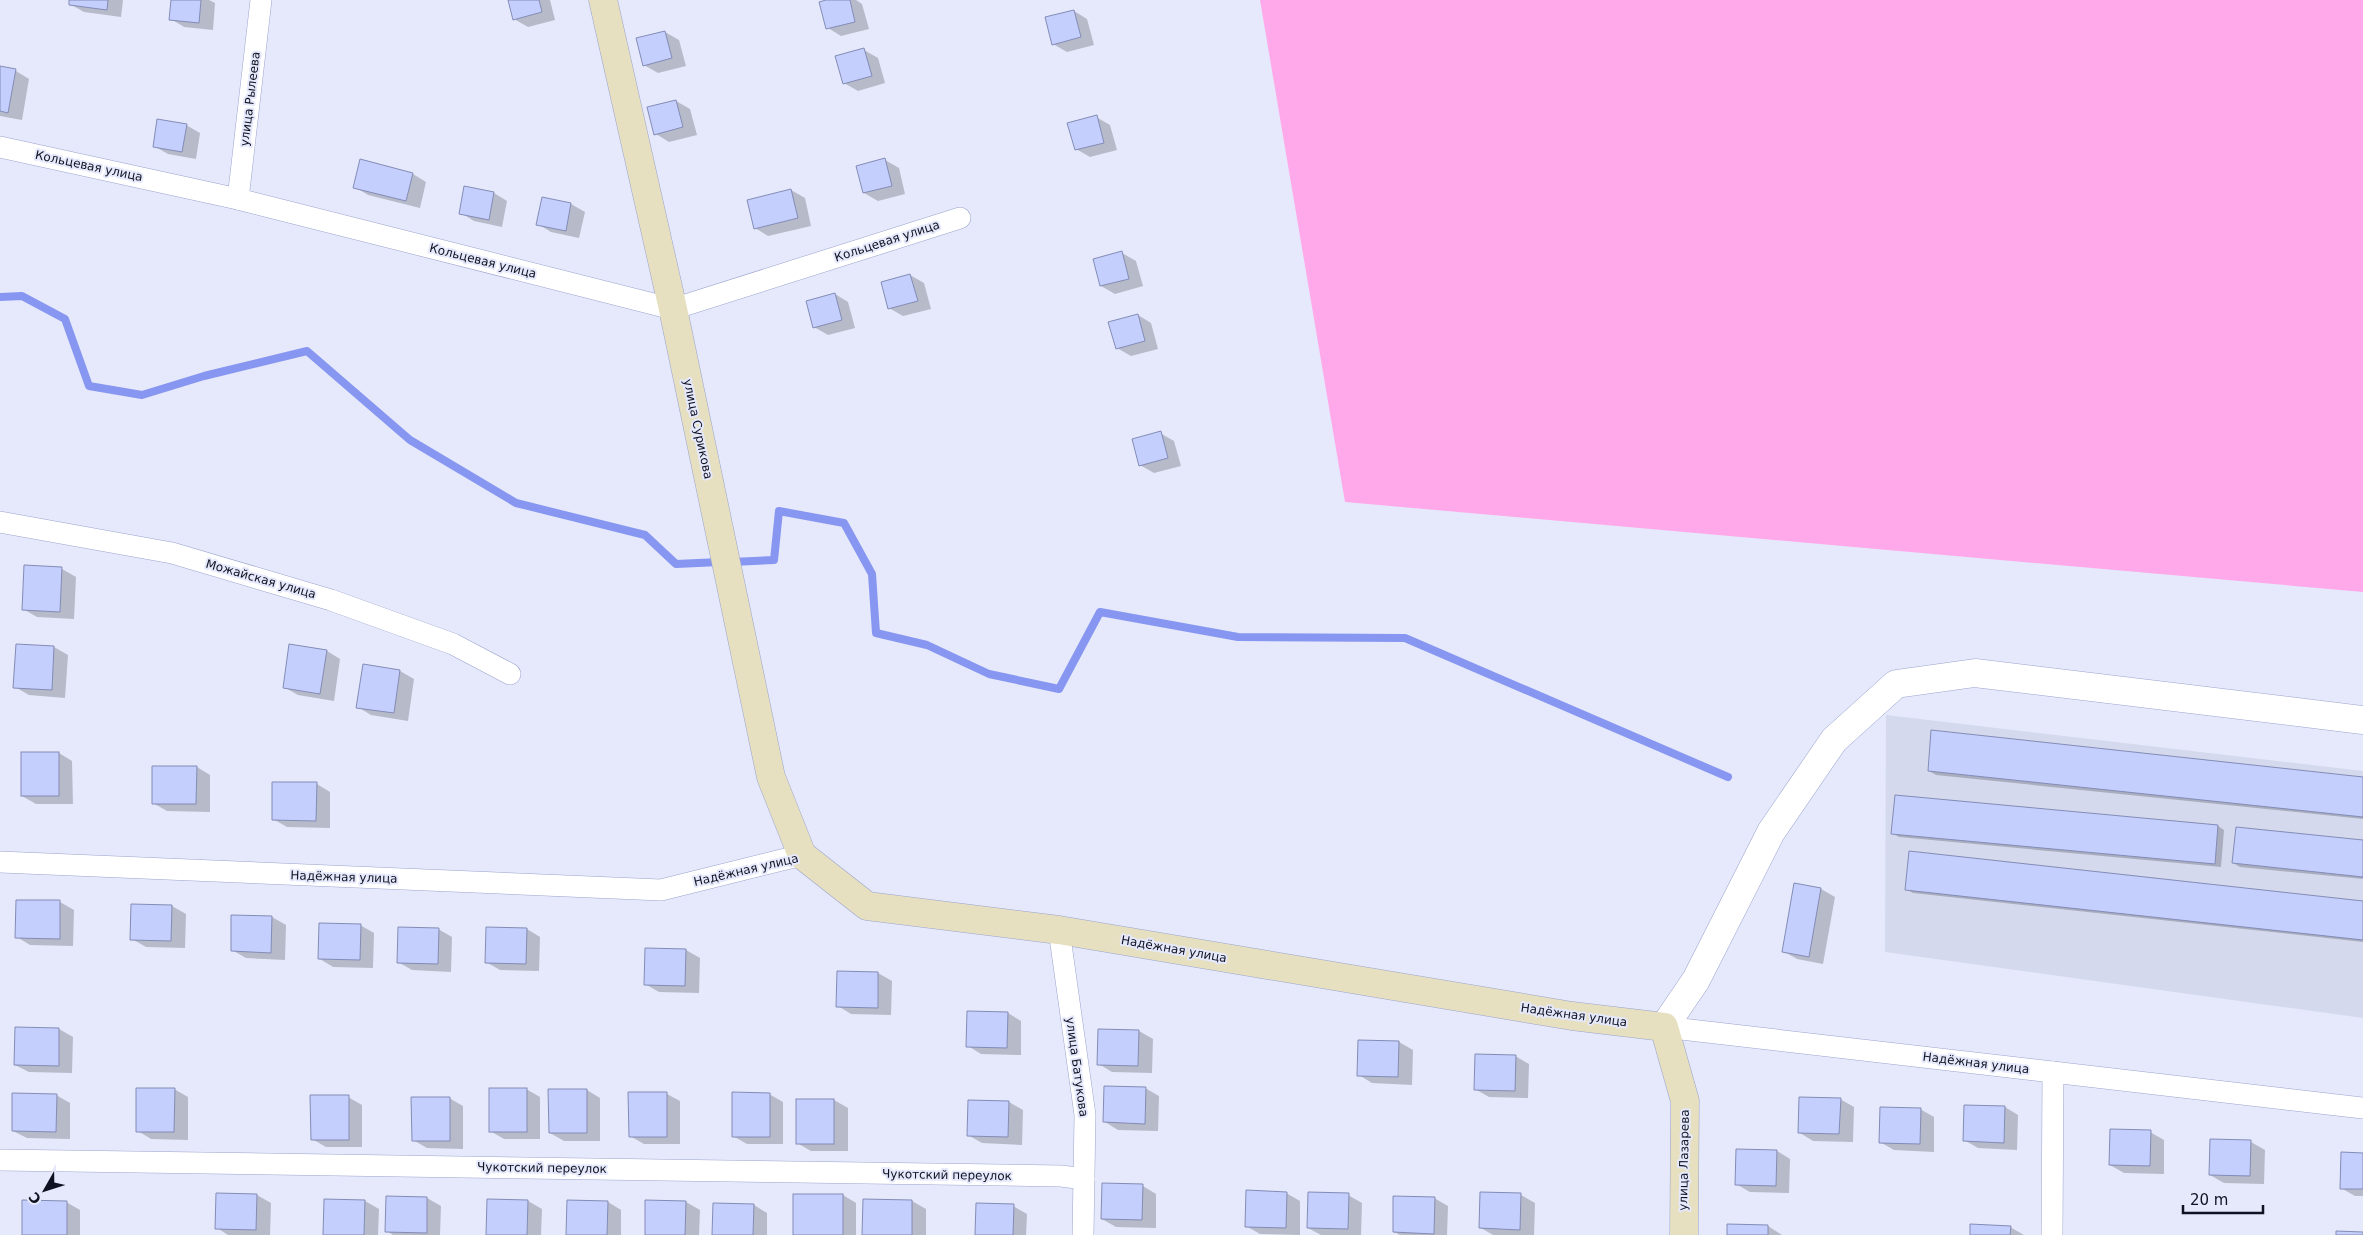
<svg xmlns="http://www.w3.org/2000/svg" width="2363" height="1235" font-family="'DejaVu Sans',sans-serif">
  <rect width="100%" height="100%" fill="#e5e9fb"/>
  <path fill="#d4d9ed" d="M1886,715L2363,771V1018L1885,952Z"/>
  <path fill="#ffa9eb" d="M1260,0H2363V592L1345,502Z"/>
  <g fill="#0003">
    <path d="M71,0H123L121,17L84,12L70,4Z"/>
    <path d="M172,0H209L215,3L213,30L184,27L171,19Z"/>
    <path d="M509,0H550L555,20L528,27L514,19Z"/>
    <path d="M831,0H856L862,4L869,29L841,36L828,28Z"/>
    <path d="M1074,11L1087,19L1094,45L1067,52L1053,44Z"/>
    <path d="M665,32L679,40L686,66L658,73L644,65Z"/>
    <path d="M864,50L878,58L885,83L858,91L844,83Z"/>
    <path d="M0,68L16,71L29,79L22,120L0,116Z"/>
    <path d="M676,101L690,109L697,135L669,142L656,134Z"/>
    <path d="M1096,117L1110,125L1117,150L1090,157L1076,149Z"/>
    <path d="M186,125L200,133L196,159L168,154L154,146Z"/>
    <path d="M885,160L899,168L905,194L878,201L864,193Z"/>
    <path d="M413,174L426,182L420,208L368,195L355,187Z"/>
    <path d="M791,190L805,198L811,226L768,236L755,228Z"/>
    <path d="M494,193L507,201L502,227L474,221L461,213Z"/>
    <path d="M543,199L571,204L585,212L579,238L551,232L538,224Z"/>
    <path d="M1122,253L1136,261L1143,286L1115,294L1101,286Z"/>
    <path d="M910,275L924,283L931,309L903,316L889,308Z"/>
    <path d="M835,294L848,302L855,328L828,335L814,327Z"/>
    <path d="M1138,315L1151,323L1158,349L1131,356L1117,348Z"/>
    <path d="M1160,433L1174,441L1181,466L1154,473L1140,465Z"/>
    <path d="M62,569L76,577L74,619L37,617L23,609Z"/>
    <path d="M54,647L68,655L65,698L29,695L15,687Z"/>
    <path d="M327,651L340,659L334,701L298,695L284,687Z"/>
    <path d="M400,671L414,679L408,721L371,715L358,707Z"/>
    <path d="M59,753L72,761L73,804H36L22,796Z"/>
    <path d="M197,767L210,775V812L167,811L153,803Z"/>
    <path d="M1929,771L2363,778V819L1936,775Z"/>
    <path d="M317,784L330,792V828L287,827L273,819Z"/>
    <path d="M2218,826L2224,830L2221,867L1899,837L1892,833Z"/>
    <path d="M2363,841V879L2240,867L2233,863Z"/>
    <path d="M1795,885L1821,889L1835,897L1823,964L1797,959L1783,951Z"/>
    <path d="M1906,889L2363,902V942L1913,893Z"/>
    <path d="M60,902L74,910L73,946L30,945L17,937Z"/>
    <path d="M172,906L186,914L185,948L146,947L132,939Z"/>
    <path d="M233,916L272,917L286,925L285,960L246,958L232,950Z"/>
    <path d="M360,925L374,933L373,968L333,967L320,959Z"/>
    <path d="M438,929L452,937L451,972L412,970L398,962Z"/>
    <path d="M527,929L540,937L539,971L500,970L486,962Z"/>
    <path d="M646,949L686,950L700,958L699,993L659,992L645,984Z"/>
    <path d="M878,973L892,981L891,1015L851,1014L838,1006Z"/>
    <path d="M1008,1013L1021,1021V1055L981,1054L968,1046Z"/>
    <path d="M59,1029L73,1037L72,1073L29,1072L15,1065Z"/>
    <path d="M1139,1031L1153,1039L1152,1073L1112,1072L1099,1064Z"/>
    <path d="M1399,1042L1413,1050L1412,1085L1372,1083L1359,1075Z"/>
    <path d="M1515,1056L1529,1064L1528,1098L1489,1097L1475,1089Z"/>
    <path d="M1145,1088L1159,1096L1158,1131L1118,1130L1105,1122Z"/>
    <path d="M174,1089L188,1097V1140L151,1139L138,1131Z"/>
    <path d="M526,1089L540,1097V1139H504L490,1131Z"/>
    <path d="M587,1090L600,1098V1141H564L550,1133Z"/>
    <path d="M667,1094L680,1101V1144H644L630,1136Z"/>
    <path d="M769,1094L783,1102V1144H747L733,1136Z"/>
    <path d="M56,1095L70,1103V1139L27,1138L13,1131Z"/>
    <path d="M348,1097L362,1105V1147H326L312,1139Z"/>
    <path d="M449,1098L463,1106V1149L427,1148L413,1140Z"/>
    <path d="M1840,1099L1854,1107L1853,1142L1813,1141L1800,1133Z"/>
    <path d="M834,1100L848,1108V1151H811L797,1143V1101Z"/>
    <path d="M1009,1102L1023,1110L1022,1145L982,1143L968,1135Z"/>
    <path d="M2005,1107L2018,1115L2017,1150L1978,1148L1964,1140Z"/>
    <path d="M1920,1109L1934,1117V1152L1894,1150L1880,1142Z"/>
    <path d="M2150,1132L2164,1140V1174L2124,1173L2110,1165Z"/>
    <path d="M2251,1142L2265,1150L2264,1184L2224,1183L2210,1175Z"/>
    <path d="M1777,1151L1790,1159L1789,1193L1750,1192L1736,1184Z"/>
    <path d="M2363,1154V1196H2355L2341,1188Z"/>
    <path d="M1143,1186L1156,1194V1228L1116,1227L1102,1219Z"/>
    <path d="M1286,1193L1300,1201V1235L1260,1234L1246,1226Z"/>
    <path d="M1481,1194L1521,1195L1535,1203L1534,1235H1493L1481,1228Z"/>
    <path d="M257,1195L271,1203L270,1235H228L217,1228Z"/>
    <path d="M843,1195L856,1203V1235H794Z"/>
    <path d="M1348,1195L1362,1203L1361,1235H1321L1308,1228Z"/>
    <path d="M388,1197L427,1198L441,1206L440,1235H393L387,1231Z"/>
    <path d="M1434,1198L1448,1206L1447,1235H1400L1394,1232Z"/>
    <path d="M325,1200L365,1201L379,1209L378,1235H324Z"/>
    <path d="M488,1200L528,1201L542,1209L541,1235H489Z"/>
    <path d="M646,1201L686,1202L700,1210L699,1235H646Z"/>
    <path d="M864,1201H912L926,1209V1235H863Z"/>
    <path d="M66,1202L80,1210V1235H23Z"/>
    <path d="M608,1202L621,1210V1235H567Z"/>
    <path d="M754,1205L767,1213V1235H713Z"/>
    <path d="M1013,1206L1027,1214L1026,1235H976Z"/>
    <path d="M1728,1225L1768,1226L1782,1235H1728Z"/>
    <path d="M2010,1227L2024,1235H1971Z"/>
  </g>
  <g fill="none" stroke-linecap="round" stroke-linejoin="round">
    <g stroke="#8796f0" stroke-width="8">
      <path d="M0,297L22,296L65,319L89,386L142,395L204,376L307,351L410,440L516,503L645,535L676,564L720,562"/>
      <path d="M732,562L774,560L779,511L844,523L872,574L876,633L927,645L989,674L1059,689L1100,612L1238,637L1405,638L1728,777"/>
    </g>
  </g>
  <g fill="#c5cffe" stroke="#838cb5">
    <path d="M69,0H108L107,10L69,5Z"/>
    <path d="M171,0H201L199,23L169,20Z"/>
    <path d="M508,0H539L542,12L513,20Z"/>
    <path d="M826,0H850L855,22L826,29L819,2Z"/>
    <path d="M1074,10L1081,37L1052,45L1045,17Z"/>
    <path d="M665,31L672,58L643,66L636,38Z"/>
    <path d="M864,48L872,76L843,84L835,56Z"/>
    <path d="M0,66L16,69L8,113L0,111Z"/>
    <path d="M676,100L683,127L654,135L647,107Z"/>
    <path d="M1097,115L1104,143L1075,150L1067,123Z"/>
    <path d="M157,119L187,124L182,152L153,147Z"/>
    <path d="M885,158L892,186L863,193L856,166Z"/>
    <path d="M360,159L413,173L406,201L353,188Z"/>
    <path d="M464,186L494,192L489,220L459,214Z"/>
    <path d="M791,189L798,218L754,229L747,200Z"/>
    <path d="M542,197L571,203L566,231L536,225Z"/>
    <path d="M1122,251L1129,279L1100,286L1093,259Z"/>
    <path d="M910,274L918,301L888,309L881,282Z"/>
    <path d="M835,293L842,320L813,328L806,301Z"/>
    <path d="M1138,314L1145,341L1116,349L1108,322Z"/>
    <path d="M1161,431L1168,458L1139,466L1132,439Z"/>
    <path d="M24,565L62,567L60,612L22,610Z"/>
    <path d="M16,644L54,646L52,690L13,688Z"/>
    <path d="M289,644L327,650L320,694L283,688Z"/>
    <path d="M363,664L400,670L394,713L356,708Z"/>
    <path d="M1931,730L2363,777V817L1928,771Z"/>
    <rect x="21" y="752" width="38" height="44"/>
    <path d="M152,766H197L196,804H152Z"/>
    <path d="M272,782H317L316,821L272,820Z"/>
    <path d="M1895,795L2218,825L2215,864L1891,834Z"/>
    <path d="M2236,827L2363,840V877L2232,863Z"/>
    <path d="M1909,851L2363,901V940L1905,890Z"/>
    <path d="M1794,883L1821,888L1809,957L1782,952Z"/>
    <path d="M16,900H60V939L15,938Z"/>
    <path d="M131,904L172,905L171,941L130,940Z"/>
    <path d="M231,915L272,916L271,953L231,951Z"/>
    <path d="M319,923L361,924L360,960L318,959Z"/>
    <path d="M398,927L439,928L438,964L397,963Z"/>
    <path d="M486,927L527,928L526,964L485,963Z"/>
    <path d="M645,948L686,949L685,986L644,985Z"/>
    <path d="M837,971L878,972V1008L836,1007Z"/>
    <path d="M967,1011L1008,1012L1007,1048L966,1047Z"/>
    <path d="M15,1027L59,1028V1066L14,1065Z"/>
    <path d="M1098,1029L1139,1030L1138,1066L1097,1065Z"/>
    <path d="M1358,1040L1399,1041L1398,1077L1357,1076Z"/>
    <path d="M1475,1054L1516,1055L1515,1091L1474,1090Z"/>
    <path d="M1104,1086L1146,1087L1145,1124L1103,1122Z"/>
    <path d="M136,1088H175L174,1132H136Z"/>
    <rect x="489" y="1088" width="38" height="44"/>
    <path d="M548,1089H587V1133H549Z"/>
    <path d="M628,1092H667V1137H629Z"/>
    <path d="M732,1092L770,1093V1137H732Z"/>
    <path d="M12,1093L57,1094L56,1132L12,1131Z"/>
    <path d="M310,1095H349V1140H311Z"/>
    <path d="M411,1097H450V1141H412Z"/>
    <path d="M1799,1097L1841,1098L1839,1134L1798,1133Z"/>
    <rect x="796" y="1099" width="38" height="45"/>
    <path d="M968,1100L1009,1101L1008,1137L967,1136Z"/>
    <path d="M1964,1105L2005,1106L2004,1143L1963,1141Z"/>
    <path d="M1880,1107L1921,1108L1920,1144L1879,1143Z"/>
    <path d="M2110,1129L2151,1130L2150,1166L2109,1165Z"/>
    <path d="M2210,1139L2251,1140L2250,1176L2209,1175Z"/>
    <path d="M1736,1149L1777,1150L1776,1186L1735,1185Z"/>
    <path d="M2341,1152L2363,1153V1189H2340Z"/>
    <path d="M1102,1183L1143,1184L1142,1220L1101,1219Z"/>
    <path d="M1246,1190L1287,1192L1286,1228L1245,1227Z"/>
    <path d="M1308,1192L1349,1193L1348,1229L1307,1228Z"/>
    <path d="M1480,1192L1521,1193L1520,1230L1479,1228Z"/>
    <path d="M216,1193L257,1194L256,1230L215,1229Z"/>
    <rect x="793" y="1194" width="50" height="41"/>
    <path d="M386,1196L427,1197V1233L385,1232Z"/>
    <path d="M1393,1196L1435,1197L1434,1234L1393,1232Z"/>
    <path d="M324,1199L365,1200L364,1235H323Z"/>
    <path d="M487,1199L528,1200L527,1235H486Z"/>
    <path d="M863,1199L912,1200V1235H862Z"/>
    <path d="M22,1200L67,1201V1235H22Z"/>
    <path d="M567,1200L608,1201L607,1235H566Z"/>
    <path d="M645,1200L686,1201L685,1235H645Z"/>
    <path d="M713,1203L754,1204L753,1235H712Z"/>
    <path d="M976,1203L1014,1204L1013,1235H975Z"/>
    <path d="M1727,1224L1768,1225V1235H1727Z"/>
    <path d="M1970,1224L2011,1226L2010,1235H1970Z"/>
    <path d="M2336,1231L2363,1232V1235H2336Z"/>
  </g>
  <g fill="none" stroke-linecap="round" stroke-linejoin="round">
    <g stroke="#9ba4ce" stroke-width="22">
      <g id="minor">
        <path d="M0,147L238,199L673,309L960,218"/>
        <path d="M238,199L261,0"/>
        <path d="M0,522L172,553L331,600L453,644L510,674"/>
        <path d="M0,862L661,890L802,855"/>
        <path d="M1059,930L1085,1115L1083,1235"/>
        <path d="M1664,1027L2363,1108"/>
        <path d="M0,1160L1061,1176L1084,1179"/>
        <path d="M2052,1235L2053,1072"/>
      </g>
    </g>
    <g stroke="#9ba4ce" stroke-width="29">
      <path id="tertiary" d="M1664,1027L1696,980L1771,832L1834,740L1896,684L1975,673L2363,720"/>
    </g>
    <g stroke="#9ba4ce" stroke-width="29">
      <path id="secondary" d="M603,0L673,309L771,777L802,855L867,906L1059,930L1572,1016L1664,1027L1685,1101L1684,1235"/>
    </g>
    <use href="#minor" stroke="#fff" stroke-width="21"/>
    <use href="#tertiary" stroke="#fff" stroke-width="28"/>
    <use href="#secondary" stroke="#e6dfc0" stroke-width="28"/>
  </g>
  <g text-anchor="middle" stroke-width="4" stroke-linejoin="round" paint-order="stroke">
    <g font-size="12" fill="#0f1221" stroke="#e5e9fb">
      <text transform="translate(250 99) rotate(-83)" y="4">улица Рылеева</text>
      <text transform="translate(89 166) rotate(12)" y="4">Кольцевая улица</text>
      <text transform="translate(887 241) rotate(-18)" y="4">Кольцевая улица</text>
      <text transform="translate(483 261) rotate(14)" y="4">Кольцевая улица</text>
      <text transform="translate(698 429) rotate(78)" y="4">улица Сурикова</text>
      <text transform="translate(261 579) rotate(16)" y="4">Можайская улица</text>
      <text transform="translate(746 870) rotate(-13)" y="4">Надёжная улица</text>
      <text transform="translate(344 877) rotate(2)" y="4">Надёжная улица</text>
      <text transform="translate(1174 949) rotate(10)" y="4">Надёжная улица</text>
      <text transform="translate(1574 1015) rotate(8)" y="4">Надёжная улица</text>
      <text transform="translate(1976 1063) rotate(7)" y="4">Надёжная улица</text>
      <text transform="translate(1077 1067) rotate(82)" y="4">улица Батукова</text>
      <text transform="translate(1684 1160) rotate(-89)" y="4">улица Лазарева</text>
      <text transform="translate(542 1168) rotate(1)" y="4">Чукотский переулок</text>
      <text transform="translate(947 1175) rotate(1)" y="4">Чукотский переулок</text>
    </g>
  </g>
  <g transform="translate(45 1190) rotate(231)" stroke="#e5e9fb" stroke-width="4" paint-order="stroke">
  <path d="M0-4L9 19L0 12L-9 19Z" fill="#0f1221"/>
  <text y="-8" font-size="14" font-weight="bold" text-anchor="middle" fill="#0f1221">С</text>
  </g>
  <path d="M2183 1205v8h80v-8" fill="none" stroke="#0f1221" stroke-width="2.5"/>
  <text x="2190" y="1205" font-size="15" fill="#0f1221" stroke="#e5e9fb" stroke-width="4" paint-order="stroke">20 m</text>
</svg>
